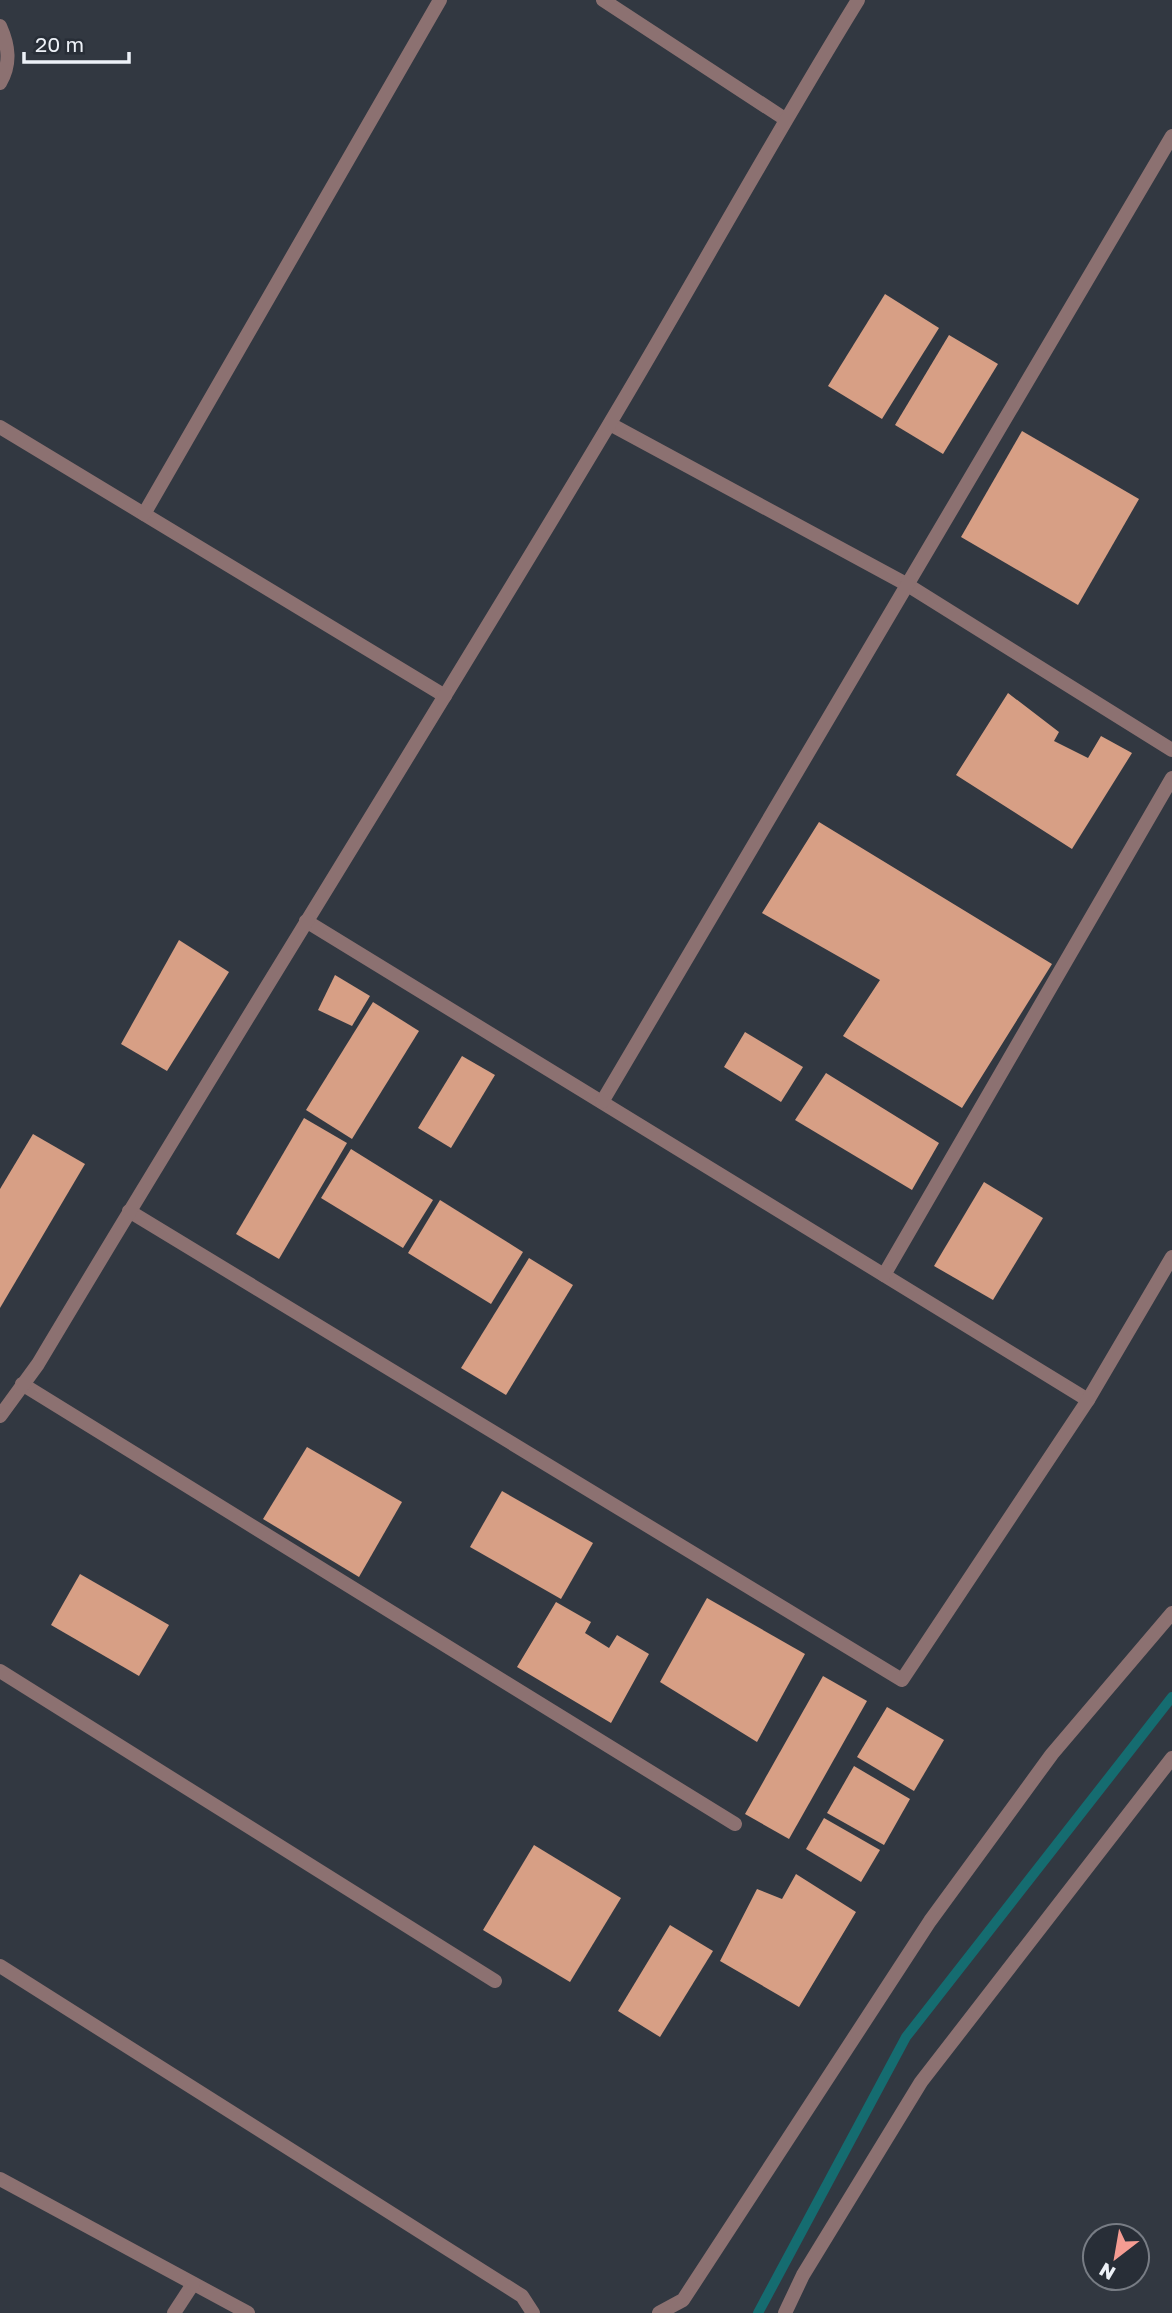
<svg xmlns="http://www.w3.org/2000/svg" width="1172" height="2313" font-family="'Golos Text',sans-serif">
  <rect width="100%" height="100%" fill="#323841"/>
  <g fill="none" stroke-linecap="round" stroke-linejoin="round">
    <path stroke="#156c70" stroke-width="10" d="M758,2313L906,2037L1172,1697"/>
  </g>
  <g fill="#d79f85">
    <path d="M885,294L939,328L882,419L828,386Z"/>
    <path d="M949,335L998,364L943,454L895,425Z"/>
    <path d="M1022,431L1139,499L1078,605L961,537Z"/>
    <path d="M1008,693L1059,732L1054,741L1088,758L1101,736L1132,753L1072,849L956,775Z"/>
    <path d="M819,822L1052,964L962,1108L843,1036L880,980L762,913Z"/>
    <path d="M179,940L229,972L167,1071L121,1044Z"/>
    <path d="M335,975L370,996L352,1026L318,1010Z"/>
    <path d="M373,1002L419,1031L352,1139L306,1110Z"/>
    <path d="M745,1032L803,1067L781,1102L724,1067Z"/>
    <path d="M462,1056L495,1075L451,1148L418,1128Z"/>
    <path d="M826,1073L939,1143L912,1190L795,1120Z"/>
    <path d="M304,1118L347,1143L279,1259L236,1234Z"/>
    <path d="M33,1134L85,1164L0,1308V1189Z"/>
    <path d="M351,1149L433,1200L403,1248L321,1198Z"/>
    <path d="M984,1182L1043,1218L993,1300L934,1266Z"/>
    <path d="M440,1200L523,1252L491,1304L408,1253Z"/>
    <path d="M529,1258L573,1285L506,1395L461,1368Z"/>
    <path d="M307,1447L402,1502L359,1577L263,1519Z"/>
    <path d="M502,1491L593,1543L561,1599L470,1547Z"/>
    <path d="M80,1574L169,1625L139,1676L51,1625Z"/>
    <path d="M707,1598L805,1654L757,1742L660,1682Z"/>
    <path d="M556,1602L591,1622L585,1633L609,1648L617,1635L649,1654L611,1723L517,1667Z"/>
    <path d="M823,1676L867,1701L789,1839L745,1814Z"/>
    <path d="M887,1707L944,1740L914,1791L857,1757Z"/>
    <path d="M854,1766L910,1799L884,1845L827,1813Z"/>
    <path d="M824,1818L880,1850L861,1882L806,1849Z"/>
    <path d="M534,1845L621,1898L570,1982L483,1930Z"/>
    <path d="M796,1874L856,1912L799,2007L720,1961L757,1889L782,1899Z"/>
    <path d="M670,1925L713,1951L660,2037L618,2011Z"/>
  </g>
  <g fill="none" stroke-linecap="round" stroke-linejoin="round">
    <g stroke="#8c7171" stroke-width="14">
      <path d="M603,0L785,119"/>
      <path d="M0,26C9,46 11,64 0,83"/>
      <path d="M610,424L906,584L1172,750"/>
      <path d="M0,427L445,696"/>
      <path d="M144,514L440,0"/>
      <path d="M306,921L1088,1400"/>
      <path d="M602,1102L1172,136"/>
      <path d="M129,1211L902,1680L1088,1400L1172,1257"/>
      <path d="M884,1275L1172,778"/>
      <path d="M22,1384L735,1824"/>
      <path d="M0,1416L38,1364C225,1050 420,741 607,428C692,286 771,141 858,0"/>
      <path d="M0,1671L495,1981"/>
      <path d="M0,1966L522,2296L533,2313"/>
      <path d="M0,2179L248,2313"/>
      <path d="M174,2313L193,2284"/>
      <path d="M659,2313L683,2300L930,1921L1052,1754L1172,1613"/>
      <path d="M785,2313L803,2275L921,2082L1172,1758"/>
    </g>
  </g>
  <g transform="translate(1116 2257) rotate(211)"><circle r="33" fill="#282e37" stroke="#777c84" stroke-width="2"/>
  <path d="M0-5L12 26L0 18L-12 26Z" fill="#f59c92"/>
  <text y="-10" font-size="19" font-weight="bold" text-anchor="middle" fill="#edf1f7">N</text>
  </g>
  <path d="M24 52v10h105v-10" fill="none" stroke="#edf1f7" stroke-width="3.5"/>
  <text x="35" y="52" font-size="21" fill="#edf1f7" stroke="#282e37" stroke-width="5" paint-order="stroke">20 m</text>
</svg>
